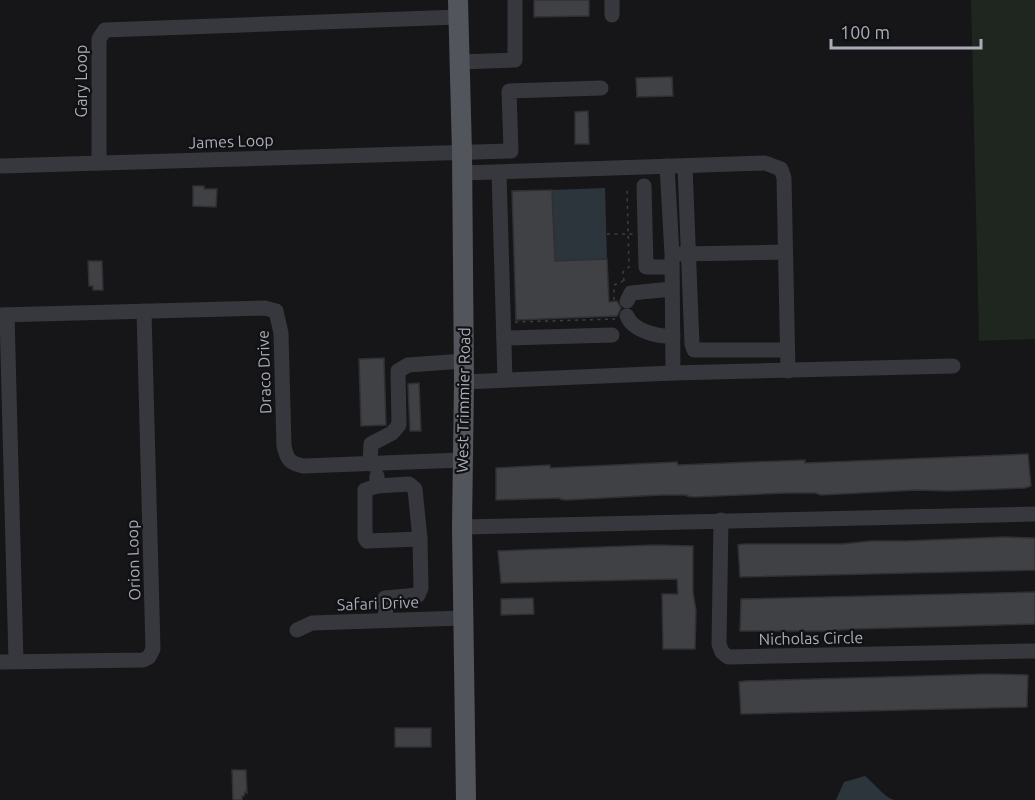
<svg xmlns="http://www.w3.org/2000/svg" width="1035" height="800" font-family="Ubuntu,sans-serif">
  <rect width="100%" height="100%" fill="#161618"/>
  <path fill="#1e261f" d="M971,0H1035V339L979,341Z"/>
  <g fill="#2c353c">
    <path d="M605,188L607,259L555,261L552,190Z"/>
    <path d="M865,776C875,784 884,797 894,800H836L844,782Z"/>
  </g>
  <g fill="#404145" stroke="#303034" stroke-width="1.5">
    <path d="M534,0H589V16L534,17Z"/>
    <path d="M672,77L673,96L637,97L636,78Z"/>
    <path d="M588,111L589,144H575V112Z"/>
    <path d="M193,186H204V189H217L216,207L193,206Z"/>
    <path d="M552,190L555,261L607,259L609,302L617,301L621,308L617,316L516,320L512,191Z"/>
    <path d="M88,261H102L103,290H93V286H89Z"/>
    <path d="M384,358L386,425L361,426L359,359Z"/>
    <path d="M419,383L421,431H410L408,384Z"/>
    <path d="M1028,454L1031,486L1025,488L947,491L917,490L821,495L815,493H788L693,497L687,496V495H661L566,500L560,499V498L496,500V468L550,465V468L677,462L678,465L805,460V463Z"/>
    <path d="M1004,537L1035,538V570L740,577L738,545L744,544H842L871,541H905Z"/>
    <path d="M655,545L693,546V592L696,611L695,649H663L662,594H678L677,579L501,583L498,551Z"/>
    <path d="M1035,592V624L855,629L824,631H740L741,599Z"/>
    <path d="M533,598L534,614L501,615V599Z"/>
    <path d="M989,674L1028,675L1027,707L741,714L739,682L745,681Z"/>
    <rect x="395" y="728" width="36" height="19"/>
    <path d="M232,770H246L247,793L245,792L244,796H242V800H233Z"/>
  </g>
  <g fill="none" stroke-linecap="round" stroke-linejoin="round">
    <g stroke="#3d3f44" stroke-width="1.5" stroke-dasharray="3 4.5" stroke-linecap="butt">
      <path d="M607,234H633"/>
      <path d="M624,281L623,272L629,267L627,189"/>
      <path d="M614,300V285L623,281"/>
      <path d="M515,322L615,319"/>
    </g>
    <g stroke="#37383d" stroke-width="15">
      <path d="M612,0V15"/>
      <path d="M459,62L515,60V0"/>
      <path d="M99,163V39L105,30L458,17"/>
      <path d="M0,166L511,151L509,91L601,88"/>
      <path d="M667,166L672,254L673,373"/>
      <path d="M685,166L692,344L694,350H787"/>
      <path d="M499,172L505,380"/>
      <path d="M463,173L765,163L781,169L784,178L788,371"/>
      <path d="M644,186L646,267H672"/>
      <path d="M681,254L785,252"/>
      <path d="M627,301L631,293L672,289"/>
      <path d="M0,315L265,308L276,311L281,333L284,446C287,460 290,463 303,466L462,460"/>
      <path d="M7,315L16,661"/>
      <path d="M627,316C633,331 658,337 673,336"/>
      <path d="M504,338L612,335"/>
      <path d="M464,382L673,373L953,366"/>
      <path d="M370,464L371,444L392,433L399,425L398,371L408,365L464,361"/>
      <path d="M377,476V486L365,490V538L367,541L420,539"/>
      <path d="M377,486L409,484L415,489L420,539L421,588L418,595L385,598L386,620"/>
      <path d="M721,520L719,644L722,652L728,657L1035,651"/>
      <path d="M462,527L1035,514"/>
      <path d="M297,630L312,623L463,618"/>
      <path d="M0,662L143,660L149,657L153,649L144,311"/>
    </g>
    <path stroke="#53555c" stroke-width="20" d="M458,0L462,152L464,382L462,527L466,800"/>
  </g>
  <g text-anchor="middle" stroke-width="4.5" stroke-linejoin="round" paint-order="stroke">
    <g font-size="16" fill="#a8adb8" stroke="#111113">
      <text transform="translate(81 81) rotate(-90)" y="6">Gary Loop</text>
      <text transform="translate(231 141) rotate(-2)" y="6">James Loop</text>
      <text transform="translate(264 372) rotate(-92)" y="6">Draco Drive</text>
      <text transform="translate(463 400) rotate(-89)" y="6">West Trimmier Road</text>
      <text transform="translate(133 560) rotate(-92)" y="6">Orion Loop</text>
      <text transform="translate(378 603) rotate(-2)" y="6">Safari Drive</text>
      <text transform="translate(811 638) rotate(-1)" y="6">Nicholas Circle</text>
    </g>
  </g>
  <path d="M831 39v9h150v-9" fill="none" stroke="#a8adb8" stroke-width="3"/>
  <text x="840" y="39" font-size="18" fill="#a8adb8" stroke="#111113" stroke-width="4.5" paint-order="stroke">100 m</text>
</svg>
